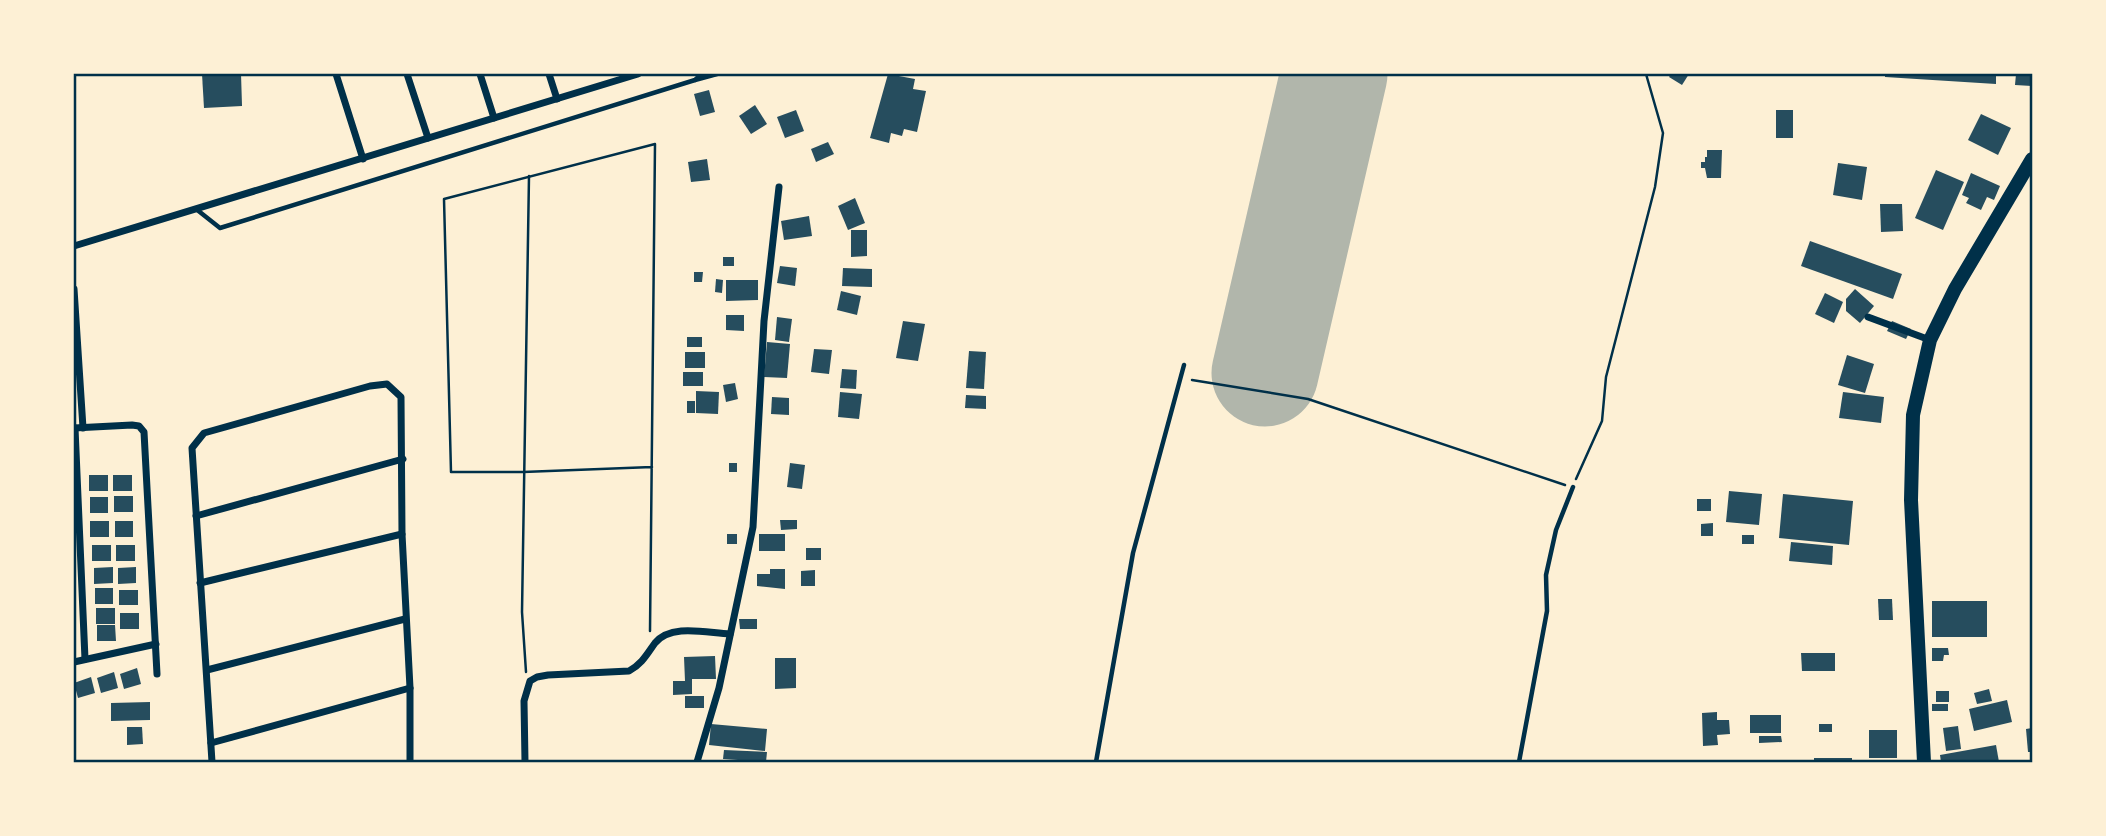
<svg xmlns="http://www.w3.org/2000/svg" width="2106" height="836" font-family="Rubik,sans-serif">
  <rect width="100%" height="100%" fill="#fdf0d5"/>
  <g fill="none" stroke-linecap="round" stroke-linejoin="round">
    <path stroke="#b1b6ab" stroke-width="107" d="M1265,373L1334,74"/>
  </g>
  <g fill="#264d5e">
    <path d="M202,74H241L242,106L204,108Z"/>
    <path d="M888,74L915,79L913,89L926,91L917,132L904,129L902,136L891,133L889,143L870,138Z"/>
    <path d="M1671,74H1689L1682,85L1669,77Z"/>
    <path d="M1885,74H1996V84L1885,77Z"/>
    <path d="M2016,74H2032V86L2015,85Z"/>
    <path d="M709,90L715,112L700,116L694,94Z"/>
    <path d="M755,105L767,124L751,134L739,116Z"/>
    <path d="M796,110L804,131L785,138L777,117Z"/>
    <rect x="1776" y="110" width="17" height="28"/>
    <path d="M1981,114L2011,128L1998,155L1968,140Z"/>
    <path d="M828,142L834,154L816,162L811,149Z"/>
    <path d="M1707,150H1722L1721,178H1707L1705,168H1701V162H1705V157H1707Z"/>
    <path d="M707,159L710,180L691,182L688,162Z"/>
    <path d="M1838,163L1867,167L1862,200L1833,195Z"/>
    <path d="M1936,170L1964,182L1943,230L1915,218Z"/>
    <path d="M1971,173L2000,186L1994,200L1987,197L1981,210L1966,203L1969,198L1962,195Z"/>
    <path d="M855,198L865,223L848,230L838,206Z"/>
    <path d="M1880,204H1902L1903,231L1881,232Z"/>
    <path d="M809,216L812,236L784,240L781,221Z"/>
    <path d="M851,230H867V256L851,257Z"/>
    <path d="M1810,241L1902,274L1893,299L1801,266Z"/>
    <rect x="723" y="257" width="11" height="9"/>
    <path d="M780,266L797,268L795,286L777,283Z"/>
    <path d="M843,268L872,269V287L842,286Z"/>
    <path d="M694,272H703L702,282H694Z"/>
    <path d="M716,279L723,280L722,293L715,292Z"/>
    <path d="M726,280H758V300L726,301Z"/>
    <path d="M1855,289L1874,306L1860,323L1846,311V299Z"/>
    <path d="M841,291L861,296L857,315L837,310Z"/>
    <path d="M1825,293L1843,302L1834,323L1815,314Z"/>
    <path d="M726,315H744V331L726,330Z"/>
    <path d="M777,317L792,319L789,342L775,340Z"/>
    <path d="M903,321L925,324L918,361L896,358Z"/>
    <path d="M1892,321L1911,329L1906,339L1887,331Z"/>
    <rect x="687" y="337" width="15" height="10"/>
    <path d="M767,342L790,344L787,378L764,377Z"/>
    <path d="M814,349L832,350L829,374L811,372Z"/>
    <path d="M969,351L986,352L984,389L966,388Z"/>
    <rect x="685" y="352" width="20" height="16"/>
    <path d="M1847,355L1874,364L1865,393L1838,385Z"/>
    <path d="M842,369L857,370L856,389L840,388Z"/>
    <rect x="683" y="372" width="20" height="14"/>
    <path d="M735,383L738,399L726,402L723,385Z"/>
    <path d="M696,391L719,392L718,414L696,413Z"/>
    <path d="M840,392L862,394L859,419L838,417Z"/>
    <path d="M1843,392L1884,397L1881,423L1839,418Z"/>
    <path d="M966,395L986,396V409L965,408Z"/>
    <path d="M772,397L789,398V415L771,414Z"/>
    <rect x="687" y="401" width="8" height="12"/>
    <rect x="729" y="463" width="8" height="9"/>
    <path d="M790,463L805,465L802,489L787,487Z"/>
    <rect x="89" y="475" width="19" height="16"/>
    <rect x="113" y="475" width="19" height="16"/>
    <path d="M1729,491L1762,494L1759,525L1726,522Z"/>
    <path d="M1783,494L1853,501L1849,545L1779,538Z"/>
    <rect x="114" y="496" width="19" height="16"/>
    <rect x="90" y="497" width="18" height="16"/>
    <rect x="1697" y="499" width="14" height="12"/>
    <path d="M780,520H797V529L781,530Z"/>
    <rect x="90" y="521" width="19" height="16"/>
    <rect x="115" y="521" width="18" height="16"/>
    <path d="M1713,523V536H1701V524Z"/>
    <rect x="727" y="534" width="10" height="10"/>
    <rect x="759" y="534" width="26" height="17"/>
    <rect x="1742" y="535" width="12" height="9"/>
    <path d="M1791,542L1833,546L1832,565L1789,561Z"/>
    <rect x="92" y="545" width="19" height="16"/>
    <rect x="116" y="545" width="19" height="16"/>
    <rect x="806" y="548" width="15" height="12"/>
    <path d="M113,567V583L94,584V568Z"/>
    <path d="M136,567V583L118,584V568Z"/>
    <path d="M770,569H785V589L757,586V574H770Z"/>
    <path d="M815,570V586H801V571Z"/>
    <rect x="95" y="588" width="18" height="16"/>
    <rect x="119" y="590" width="19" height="15"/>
    <path d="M1878,599H1892L1893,620H1879Z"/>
    <rect x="1932" y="601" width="55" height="36"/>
    <rect x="96" y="608" width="19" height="16"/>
    <rect x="120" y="613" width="19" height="16"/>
    <path d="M739,619H757V629H740Z"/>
    <path d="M97,625H115L116,641H97Z"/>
    <path d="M1932,648H1948L1949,655H1944L1943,661H1932Z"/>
    <path d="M1801,653H1835V671H1802Z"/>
    <path d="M715,656L716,679H692V694L673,695V681H685L684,657Z"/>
    <path d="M775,658H796V688L775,689Z"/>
    <path d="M137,668L141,684L124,689L120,674Z"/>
    <path d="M114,672L118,688L101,693L97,678Z"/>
    <path d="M91,677L95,693L78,698L74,683Z"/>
    <path d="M1989,689L1992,701L1977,704L1974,693Z"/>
    <rect x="1936" y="691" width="13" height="11"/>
    <rect x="685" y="696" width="19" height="12"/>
    <path d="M2007,700L2012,722L1974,731L1969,709Z"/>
    <path d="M150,702V720L111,721V703Z"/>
    <rect x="1932" y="704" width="16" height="7"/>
    <path d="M1717,712V720H1729L1730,734L1717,735L1718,745L1703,746L1702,713Z"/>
    <rect x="1750" y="715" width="31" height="18"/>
    <path d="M711,724L767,729L765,751L709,745Z"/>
    <rect x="1819" y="724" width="13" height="8"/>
    <path d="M1958,726L1961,749L1946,751L1943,728Z"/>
    <path d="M127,727H142L143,744L127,745Z"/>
    <path d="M2032,728V752H2028L2026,729Z"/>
    <rect x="1869" y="730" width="28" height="28"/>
    <path d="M1759,736H1781L1782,742L1759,743Z"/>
    <path d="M1996,745L1999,762H1941L1940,755Z"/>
    <path d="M724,750L767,752L766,762L723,759Z"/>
    <rect x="1814" y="758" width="38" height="4"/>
  </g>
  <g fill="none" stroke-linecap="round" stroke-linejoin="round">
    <g stroke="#003049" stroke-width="2.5">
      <path d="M1192,380L1308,399L1565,485"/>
      <path d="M1576,479L1602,421L1606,377L1655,187L1663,133L1646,74"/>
      <path d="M650,631L655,144L444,199L451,472H523L652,467"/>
      <path d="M526,672L522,612L529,176"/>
    </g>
    <g stroke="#003049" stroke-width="4.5">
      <path d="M695,80L717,74"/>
      <path d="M196,209L220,228L695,80L701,74"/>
      <path d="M1096,762L1133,553L1184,365"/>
      <path d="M1519,762L1547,611L1546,575L1556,530L1573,487"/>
    </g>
    <g stroke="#003049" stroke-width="7">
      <path d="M336,74L363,159"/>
      <path d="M407,74L428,138"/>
      <path d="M480,74L494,118"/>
      <path d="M549,74L557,99"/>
      <path d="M74,246L638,74"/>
      <path d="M74,289L83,428"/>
      <path d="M1868,317L1930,340"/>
      <path d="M74,428L132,425L139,426L144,432L157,674"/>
      <path d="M75,428L85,659"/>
      <path d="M196,516L403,459"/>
      <path d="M200,583L402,534"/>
      <path d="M74,662L156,644"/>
      <path d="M207,670L405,619"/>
      <path d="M211,743L410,688"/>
      <path d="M212,762L192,448L204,433L370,386L387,384L401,397L402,534L410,688V762"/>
      <path d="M525,762L524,701L530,681L537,677L548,675L629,671C642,664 647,654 655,643C671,623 707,633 730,634"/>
      <path d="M697,762L719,688L753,527L764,321L779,187"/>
    </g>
    <path stroke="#003049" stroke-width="14" d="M1924,762L1911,500L1913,415L1930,340L1955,289L2032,159"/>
  </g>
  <rect width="2106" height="836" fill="none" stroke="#fdf0d5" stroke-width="150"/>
  <rect x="75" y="75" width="1956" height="686" fill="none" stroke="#003049" stroke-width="2.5"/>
</svg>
